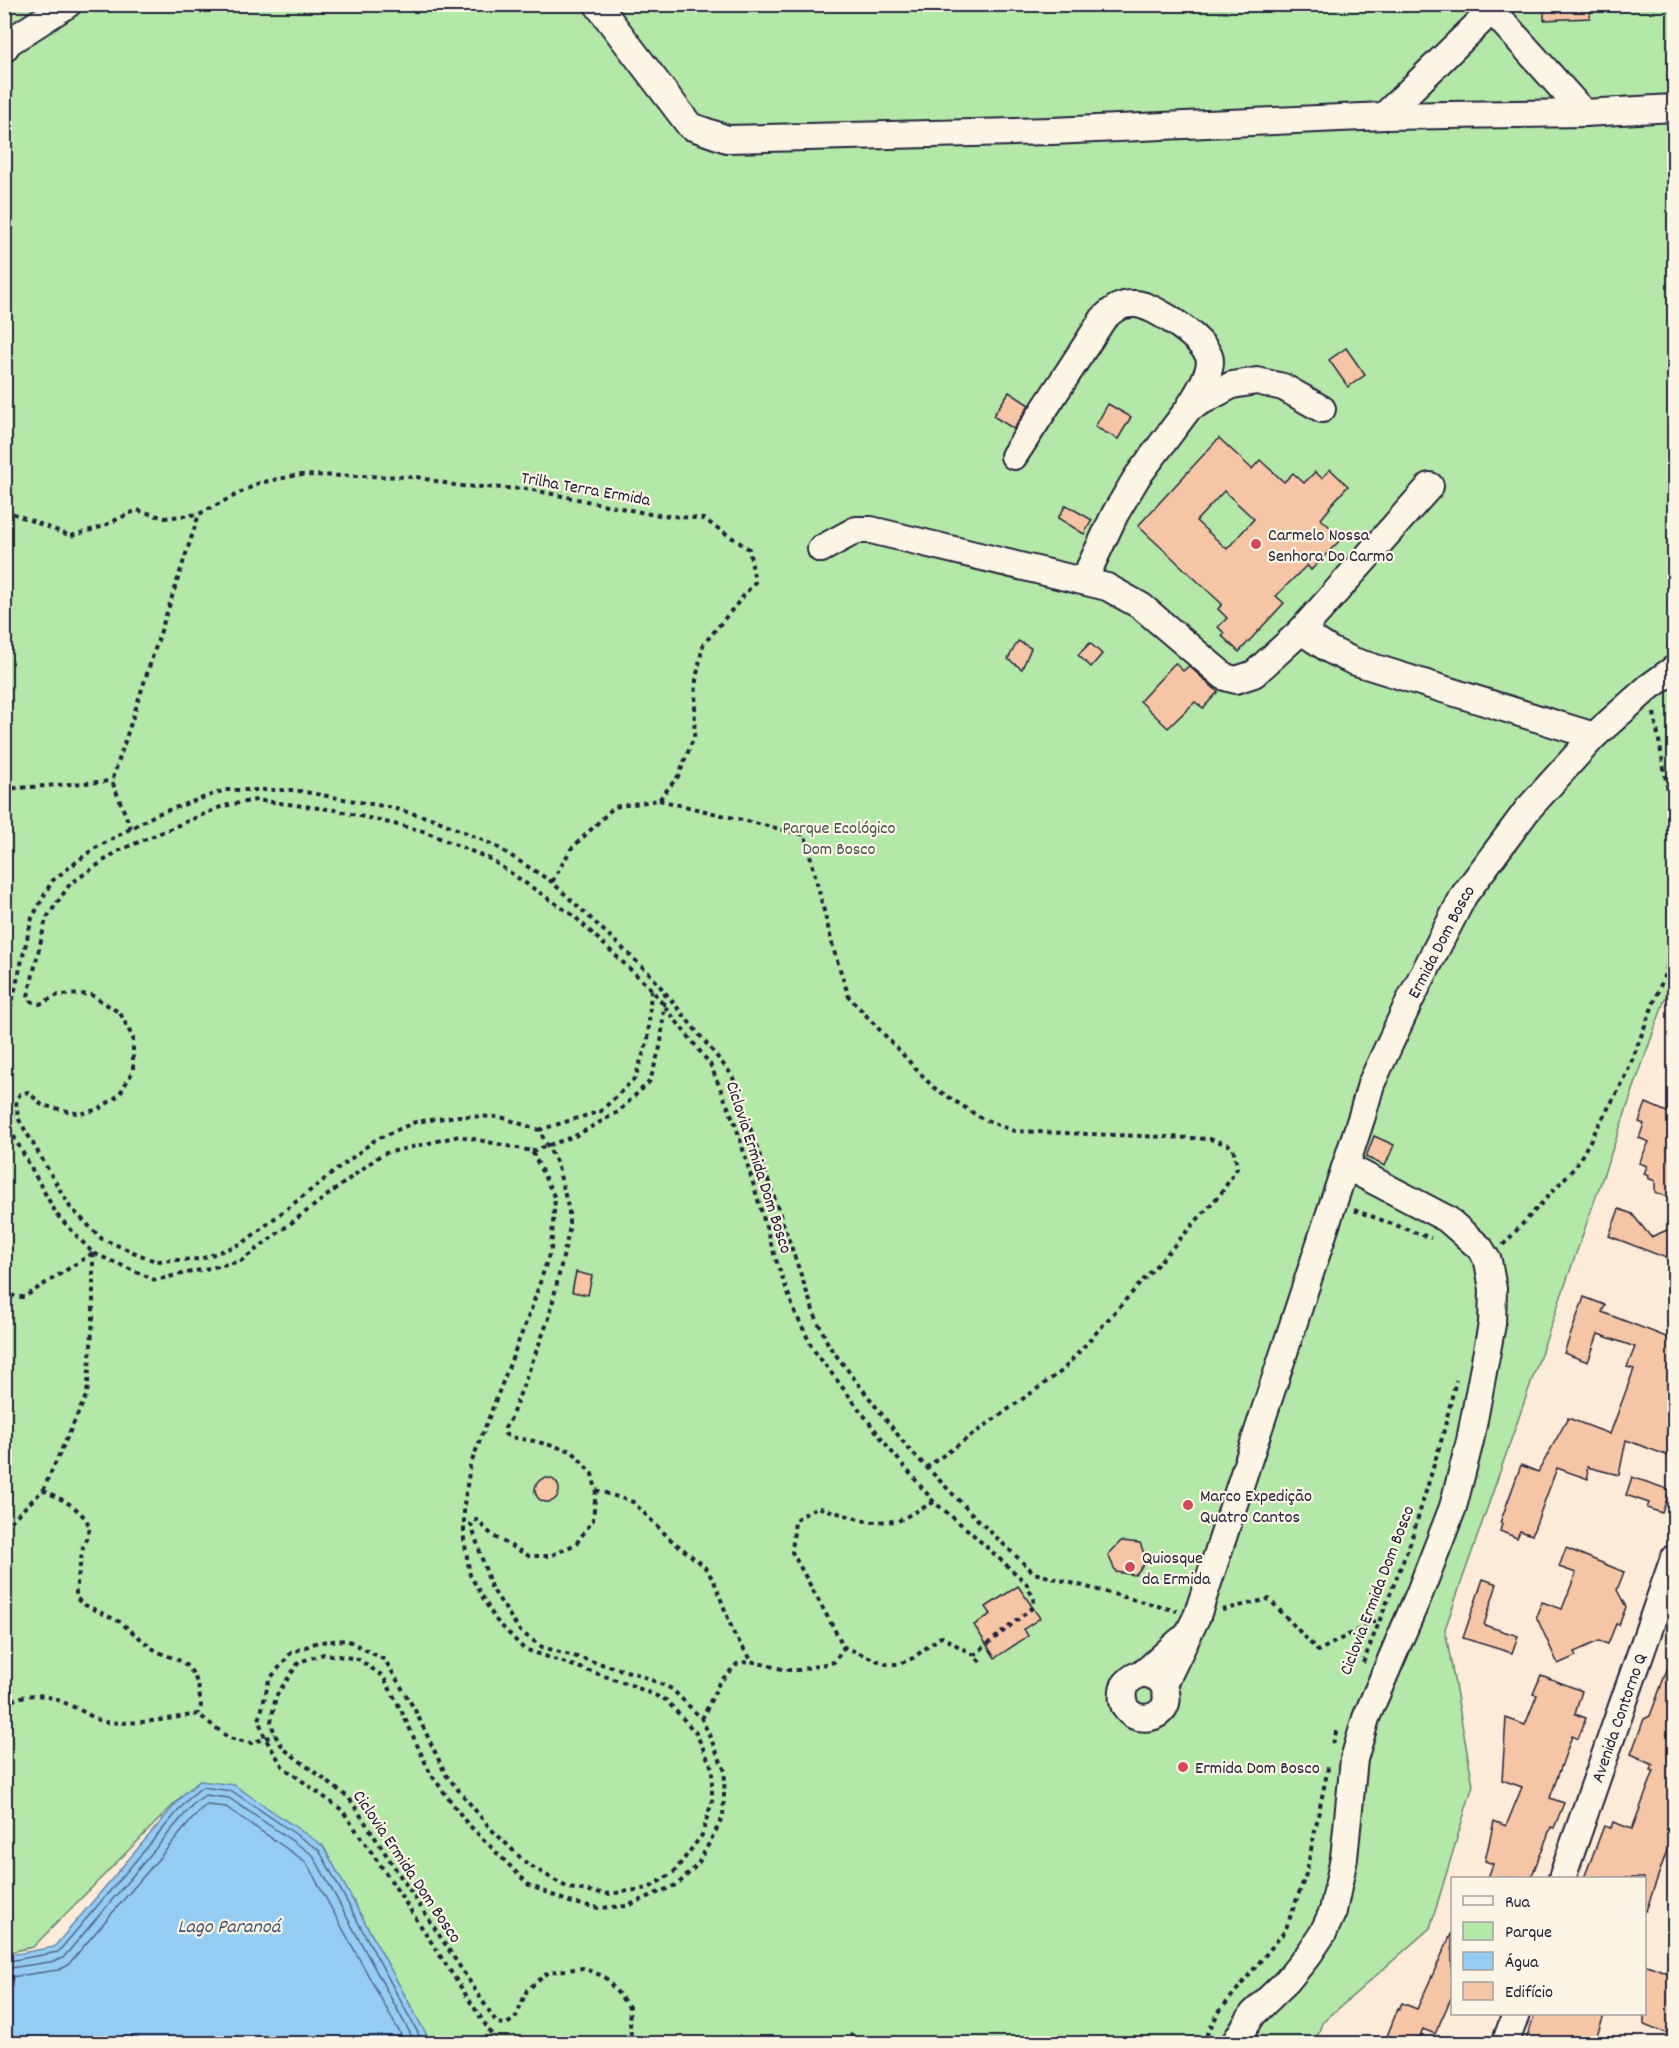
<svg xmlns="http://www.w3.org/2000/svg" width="1679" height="2048" font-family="Dekko,sans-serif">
  <rect width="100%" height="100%" fill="#fbebd8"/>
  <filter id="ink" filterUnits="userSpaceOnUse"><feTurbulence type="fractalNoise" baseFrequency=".0167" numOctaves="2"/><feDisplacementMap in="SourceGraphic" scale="12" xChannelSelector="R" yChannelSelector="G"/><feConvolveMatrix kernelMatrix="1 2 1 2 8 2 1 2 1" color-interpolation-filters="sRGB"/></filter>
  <g filter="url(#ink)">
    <path fill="#b3e8a9" stroke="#6a8572" stroke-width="1.5" d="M5,5H1674V973L1445,1629L1473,1785L1430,1928L1322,2023L1315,2043H431L323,1846L200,1781L185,1793L33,1947L5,1953Z"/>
    <path fill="#95ccf4" stroke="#6788aa" stroke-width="1.5" d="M200,1781L234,1785L323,1846L431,2043H5V1956L54,1947L185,1793Z"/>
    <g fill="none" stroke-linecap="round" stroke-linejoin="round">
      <g stroke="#506685" stroke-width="1.5">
        <path d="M4,1962L58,1952L190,1797L202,1787L232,1791L319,1850L424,2044"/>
        <path d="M4,1969L56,1961L63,1958L195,1802L205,1795L229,1798L313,1855L416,2044"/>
        <path d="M4,1978L58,1970L67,1966L201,1809L207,1805L226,1807L306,1862L406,2044"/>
      </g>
    </g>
    <g fill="#f5c5a5" stroke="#22223b" stroke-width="1.5" fill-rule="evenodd">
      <path d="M1544,4H1590V18L1544,20Z"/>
      <path d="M1346,348L1365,375L1348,387L1329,360Z"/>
      <path d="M1009,392L1029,405L1014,429L993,416Z"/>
      <path d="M1108,404L1131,417L1118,439L1095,427Z"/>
      <path d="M1219,438L1252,469L1260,460L1284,482L1293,473L1304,483L1315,472L1322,478L1330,469L1348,486L1329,507L1330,508L1321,519L1342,538L1311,570L1307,565L1276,596L1284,603L1239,652L1222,636L1225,634L1218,627L1227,618L1218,609L1222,604L1138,526ZM1224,491L1254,519L1227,549L1196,521Z"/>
      <path d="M1066,505L1092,520L1084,534L1058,518Z"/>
      <path d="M1018,641L1031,648L1022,669L1008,659Z"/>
      <path d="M1090,643L1102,654L1091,667L1078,655Z"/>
      <path d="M1175,663L1183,671L1189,666L1218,692L1203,708L1195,702L1168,728L1140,701Z"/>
      <path d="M1646,1103L1674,1115V1200L1655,1192V1181L1648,1178L1649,1176L1644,1174L1647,1166L1639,1163L1649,1142L1639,1138L1644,1124L1639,1122Z"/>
      <path d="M1374,1136L1394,1145L1385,1166L1366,1157Z"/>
      <path d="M1619,1209L1632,1214L1651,1237L1674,1227V1261L1609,1236Z"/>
      <path d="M576,1272L592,1276L588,1295L572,1292Z"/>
      <path d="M1584,1297L1605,1305L1602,1312L1674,1340V1421L1670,1432L1674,1434V1458L1626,1440L1619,1475L1587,1467L1588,1479L1557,1468L1532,1535L1520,1531L1517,1538L1500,1531L1502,1524L1500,1523L1521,1465L1538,1472L1568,1418L1610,1434L1634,1369L1627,1367L1635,1347L1598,1334L1588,1362L1564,1353Z"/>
      <path d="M1632,1477L1670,1490L1662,1513L1647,1508L1649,1503L1626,1495Z"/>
      <circle cx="547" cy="1490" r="12"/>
      <path d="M1121,1541L1140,1543L1147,1561L1135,1575L1116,1572L1108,1555Z"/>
      <path d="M1566,1548L1624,1572L1617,1590L1626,1607L1619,1625L1616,1624L1608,1644L1599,1641L1574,1652L1576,1656L1558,1664L1536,1616L1542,1602L1562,1609L1576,1573L1559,1567Z"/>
      <path d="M1483,1579L1497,1584L1484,1625L1518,1636L1512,1653L1463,1638Z"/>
      <path d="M1018,1586L1040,1618L1024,1629L1028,1636L995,1658L974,1625L991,1614L986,1607Z"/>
      <path d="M1673,1653L1674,1654V1830L1646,1911L1644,1910V1878H1584L1604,1826L1611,1828L1613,1822L1632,1829L1654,1771L1651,1770L1653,1765L1639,1759L1640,1758L1631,1754L1644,1719L1650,1716Z"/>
      <path d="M1541,1675L1582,1691L1575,1714L1586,1718L1578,1739L1572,1736L1550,1798L1564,1803L1554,1828L1551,1827L1531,1878H1488L1493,1864L1485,1861L1494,1821L1506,1826L1522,1787L1502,1780L1506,1718L1525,1725L1537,1695L1533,1694Z"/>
      <path d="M1452,1932V1996L1435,2034L1423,2029L1418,2043H1394L1386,2039L1398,2008L1399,2009L1402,2003L1417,2009Z"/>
      <path d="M1644,1964L1674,1975V2036L1644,2024Z"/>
      <path d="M1535,2013H1605L1594,2043H1525Z"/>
    </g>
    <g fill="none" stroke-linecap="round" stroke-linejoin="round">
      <g stroke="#22223b" stroke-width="30">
        <g id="minor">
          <path d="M597,4L690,126L727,139L1052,131L1384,116L1584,113L1674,108"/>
          <path d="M1492,10L1584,113"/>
          <path d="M4,49L9,42L68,4"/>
          <path d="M1384,116L1492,10V4"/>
          <path d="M1014,456L1103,319C1113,309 1121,303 1136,304C1154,305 1210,342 1210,361C1210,377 1196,395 1189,408"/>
          <path d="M821,549L856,530H871L1107,587L1141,606L1225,677L1236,680L1254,674L1301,631L1430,486"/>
          <path d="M1084,580L1115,514L1137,477L1189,408L1232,385L1257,381L1283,387L1322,409"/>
          <path d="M1301,631L1330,650L1353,661L1594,736"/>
          <path d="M1143,1673C1155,1676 1163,1679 1166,1692C1173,1724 1118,1729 1123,1691C1123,1687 1126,1683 1130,1680C1134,1675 1141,1675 1146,1671C1158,1661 1169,1650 1181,1640"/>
          <path id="s1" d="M1164,1684L1197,1616L1362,1116L1371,1084L1410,1000L1464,895L1528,809L1594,736L1649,687L1674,669"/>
          <path id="s2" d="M1562,1878L1674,1558"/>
          <path d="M1234,2044L1253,2014L1287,1981L1309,1954L1323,1933L1333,1911L1344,1858L1354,1759L1366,1718L1420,1592L1453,1507L1470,1441L1492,1324L1493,1289L1488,1261L1480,1248L1447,1219L1346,1166"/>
          <path d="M1505,2044L1516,2014"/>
        </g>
      </g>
      <g stroke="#22223b" stroke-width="4" stroke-dasharray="4.5 4.5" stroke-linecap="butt">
        <path d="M4,510L71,536L101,527L137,510L165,518L199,514L259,483L298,475L417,477L459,486L528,489L650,514L704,519L749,549L755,582L703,645L696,679L694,737L679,775L659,800L614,807L571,849L552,882"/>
        <path d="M1654,713L1674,824"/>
        <path d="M4,789L112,781"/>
        <path d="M659,800L805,835L834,951L849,997L933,1087L981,1118L1014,1131L1191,1138L1210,1139L1229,1145L1233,1148L1235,1155L1237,1168L1222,1192L1062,1371L927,1467"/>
        <path d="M131,829L112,781L199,514"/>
        <path d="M4,1035L32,918L52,881L92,850L157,814L225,790H294L388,807L434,819L494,845L552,882L650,974L732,1075L814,1313L829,1346L908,1448L979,1521L1034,1573L1177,1611"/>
        <path d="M4,1111L8,1126L57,1215L93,1253L155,1280L241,1261L382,1154L459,1136L532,1151L555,1198L551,1249L532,1307L470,1466L464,1505V1539L470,1575L495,1619L524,1649L631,1685L666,1700L696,1733L712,1768V1801L702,1835L674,1872L649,1888L609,1894L568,1888L526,1863L490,1828L446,1775L415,1710L385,1660L347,1640L318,1642L291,1653L269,1680L259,1721L265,1738L283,1767L342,1810L392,1882L498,2044"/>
        <path d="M539,1130L601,1111L635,1078L648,1040L651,989"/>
        <path d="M532,1151L575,1136L618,1112L650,1081L661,1044L665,993"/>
        <path d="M1354,1210L1431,1238"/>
        <path d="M1503,1245L1576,1166L1625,1078L1674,950"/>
        <path d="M4,1289L15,1297H24L93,1253"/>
        <path d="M43,1490C62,1500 82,1507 90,1528L83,1547L76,1590V1597L81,1603L120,1622L156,1651L183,1662L192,1672L198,1684L201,1706L198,1714"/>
        <path d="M596,1490L633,1502L670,1539L704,1566L714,1581L734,1634L752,1661"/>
        <path d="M934,1502L898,1521L869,1522L817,1507L795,1520L792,1552L844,1647L886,1664H899L913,1658L939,1638L942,1637L974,1655L983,1665"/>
        <path d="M4,1528L43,1490L87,1394L93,1319V1253"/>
        <path d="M1222,1610L1269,1599L1318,1651L1380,1618"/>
        <path d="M1363,1663L1411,1541L1442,1438L1456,1380"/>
        <path d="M4,1705C34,1686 55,1698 84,1712C90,1715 97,1721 105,1722C136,1725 167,1719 198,1714L229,1738L251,1743L275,1735"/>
        <path d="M702,1719L719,1683L737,1664L750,1661L786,1670H799L834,1662L844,1647"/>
        <path d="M1333,1744L1337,1728"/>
        <path d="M850,2034L871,2044"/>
        <path d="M628,2044L631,2037L629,2007L605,1977L583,1968L549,1972L527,1990L515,2019L506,2024L497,2023L349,1798L284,1749L275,1735L271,1722L276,1696L299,1662L324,1654L358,1659L383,1676L402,1712L430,1773L466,1822L529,1885L569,1902L599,1908L627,1906L678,1884L698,1864L723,1817L725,1771L702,1719L672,1689L640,1675L542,1647L520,1631L491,1587L471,1524L474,1520H477L493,1536L529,1556H550L576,1544L593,1520L596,1490L592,1474L572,1451L534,1441L510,1437L505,1434V1428L510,1420L549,1318L569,1231V1211L557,1163L539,1130L501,1117L458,1116L415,1122L375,1140L243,1243L201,1259L155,1261L102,1239L70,1207L18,1118L16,1101L20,1094L28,1092L42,1105L80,1114L99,1109L119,1095L133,1071V1038L120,1013L90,994L58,995L40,1004L31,1001L28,996L46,919L70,884L118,851L223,806L256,800L335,810L423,831L490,859L574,916L651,989L710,1064L736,1126L775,1257L794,1310L813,1349L892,1452L934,1502L968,1530L1026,1583L1034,1599L1032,1608L974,1655"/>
        <path d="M1202,2044L1218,2013L1285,1931L1306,1874L1329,1763"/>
      </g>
      <use href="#minor" stroke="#fcf5e5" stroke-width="26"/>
    </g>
  </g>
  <g fill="#d1495b" stroke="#fcf5e5" stroke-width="2">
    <circle cx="1256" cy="544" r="6"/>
    <circle cx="1188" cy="1505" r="6"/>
    <circle cx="1130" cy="1567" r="6"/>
    <circle cx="1183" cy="1767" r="6"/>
  </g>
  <g text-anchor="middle" stroke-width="4.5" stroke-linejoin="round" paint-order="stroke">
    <g font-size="18" fill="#22223b" stroke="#fcf5e5">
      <text transform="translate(586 488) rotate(10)" y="6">Trilha Terra Ermida</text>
      <text dy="6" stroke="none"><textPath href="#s1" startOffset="794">Ermida Dom Bosco</textPath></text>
      <text transform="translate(760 1167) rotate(72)" y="6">Ciclovia Ermida Dom Bosco</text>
      <text transform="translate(1376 1590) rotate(-69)" y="6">Ciclovia Ermida Dom Bosco</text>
      <text dy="6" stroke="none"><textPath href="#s2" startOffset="170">Avenida Contorno Q</textPath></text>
      <text transform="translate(408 1866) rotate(56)" y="6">Ciclovia Ermida Dom Bosco</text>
    </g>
    <g font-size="18" fill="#22223b" stroke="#fcf5e5" text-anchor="start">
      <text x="1268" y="540">Carmelo Nossa<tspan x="1268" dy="21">Senhora Do Carmo</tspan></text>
      <text x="1200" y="1501">Marco Expedição<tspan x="1200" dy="21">Quatro Cantos</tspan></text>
      <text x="1142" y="1563">Quiosque<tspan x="1142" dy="21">da Ermida</tspan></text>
      <text x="1195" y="1773">Ermida Dom Bosco</text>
    </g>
    <g font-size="18" fill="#465456" stroke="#fcf5e5">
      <text x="839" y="833">Parque Ecológico<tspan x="839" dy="21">Dom Bosco</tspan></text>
    </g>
    <g font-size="20" font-style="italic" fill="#445572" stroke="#fcf5e5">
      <text x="229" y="1932">Lago Paranoá</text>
    </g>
  </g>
  <rect width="1679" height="2048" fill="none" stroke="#fcf5e5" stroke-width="24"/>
  <rect x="12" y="12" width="1655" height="2024" fill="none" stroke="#22223b" stroke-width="2" filter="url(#ink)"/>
  <rect x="1451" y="1877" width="195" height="138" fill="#fcf5e5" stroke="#a5a1a1" stroke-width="1.5"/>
  <rect x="1463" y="1896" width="30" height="9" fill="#fcf5e5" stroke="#a5a1a1" stroke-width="1.5"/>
  <text x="1505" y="1907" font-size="18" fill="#22223b">Rua</text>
  <rect x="1463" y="1922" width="30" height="18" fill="#b3e8a9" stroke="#a5a1a1" stroke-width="1.5"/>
  <text x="1505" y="1937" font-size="18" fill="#22223b">Parque</text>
  <rect x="1463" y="1952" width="30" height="18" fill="#95ccf4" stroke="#a5a1a1" stroke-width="1.5"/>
  <text x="1505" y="1967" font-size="18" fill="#22223b">Água</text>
  <rect x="1463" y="1982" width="30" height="18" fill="#f5c5a5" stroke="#a5a1a1" stroke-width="1.5"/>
  <text x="1505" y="1997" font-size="18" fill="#22223b">Edifício</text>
</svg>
